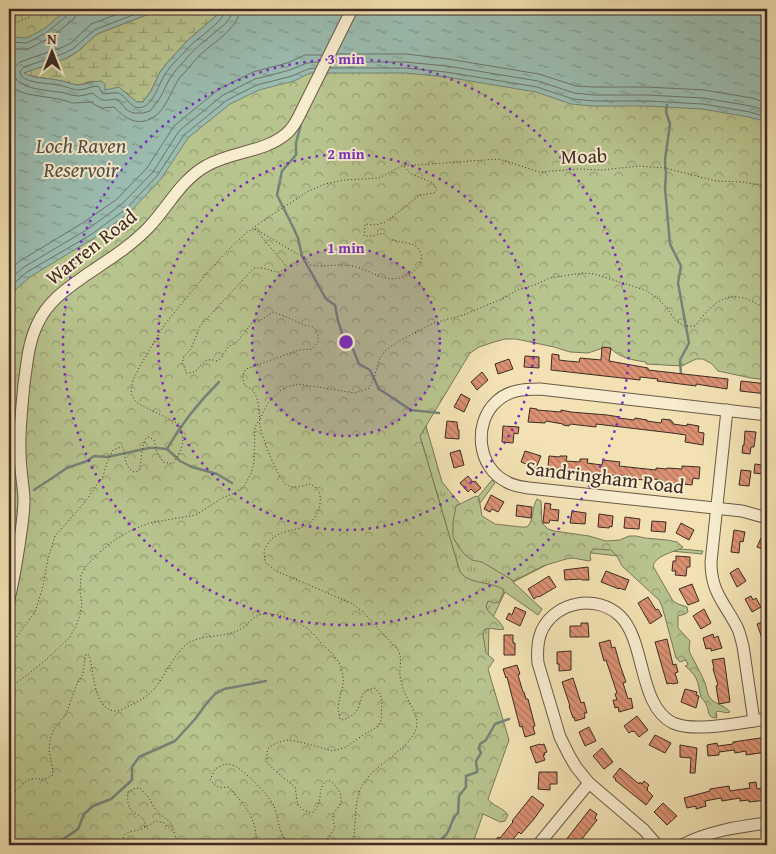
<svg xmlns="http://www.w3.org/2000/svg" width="776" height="854" font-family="'Gentium Book Plus',serif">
  <defs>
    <pattern id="grass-tufts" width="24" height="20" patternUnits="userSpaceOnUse" patternTransform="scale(1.25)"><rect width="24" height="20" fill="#b8c48e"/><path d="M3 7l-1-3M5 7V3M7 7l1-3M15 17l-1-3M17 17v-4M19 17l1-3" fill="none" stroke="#979f74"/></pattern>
    <pattern id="forest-crowns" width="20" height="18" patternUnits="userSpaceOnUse" patternTransform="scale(1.25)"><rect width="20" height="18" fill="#b8c48e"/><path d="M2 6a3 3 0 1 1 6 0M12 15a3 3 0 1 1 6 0" fill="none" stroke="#979f74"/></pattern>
    <pattern id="wetland-marsh" width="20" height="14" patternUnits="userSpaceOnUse" patternTransform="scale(1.25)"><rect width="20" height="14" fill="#b8c48e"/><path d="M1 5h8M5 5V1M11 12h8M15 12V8" fill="none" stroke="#979f74"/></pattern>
    <pattern id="water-ripples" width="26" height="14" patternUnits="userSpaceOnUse" patternTransform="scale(1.25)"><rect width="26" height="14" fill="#9bbdb1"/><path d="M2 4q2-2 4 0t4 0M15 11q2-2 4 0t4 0" fill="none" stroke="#809a90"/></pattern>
    <pattern id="building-back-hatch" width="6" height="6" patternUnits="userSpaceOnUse" patternTransform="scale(1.25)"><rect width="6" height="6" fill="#db9172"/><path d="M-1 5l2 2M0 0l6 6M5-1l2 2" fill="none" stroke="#b3775d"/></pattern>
  </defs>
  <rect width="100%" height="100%" fill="#f2e2b3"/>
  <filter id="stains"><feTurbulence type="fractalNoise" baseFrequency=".004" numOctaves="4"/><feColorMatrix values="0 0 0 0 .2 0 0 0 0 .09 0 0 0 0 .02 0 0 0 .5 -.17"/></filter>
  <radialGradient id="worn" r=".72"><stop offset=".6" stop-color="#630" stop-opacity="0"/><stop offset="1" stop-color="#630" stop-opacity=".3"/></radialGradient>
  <path fill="url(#grass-tufts)" stroke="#7a785a" d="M426,426L442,482L466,511L492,480L495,483L471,515L505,533L703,551L702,554L671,551L653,560L574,551L513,582L542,609L538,615L505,592L489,626L488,668L420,436Z"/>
  <g fill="url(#forest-crowns)" stroke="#7a785a">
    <path d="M9,9H767V380L751,378L718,371L712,364L703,359H696L682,366L646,364V362C632,360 621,358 611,349L603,348L588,353L570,352L554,347L516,339H505L494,342L479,347L470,353L420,436L460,572C470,585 489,581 503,589L504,591L499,602L494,603L488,601L486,607C491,617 499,618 504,629C497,631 490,626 484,630L483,634L486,653L494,660L488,669L509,740L488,799C494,807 504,808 508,815L505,821L500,822L483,814L473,843V845H9Z"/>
    <path d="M476,496L479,498L482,516L495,524L521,527H527C535,519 531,508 537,499L541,501L542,523L548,529L554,531L589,536L606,541L620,540L629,536H636L645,538L667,540L677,542L683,547L682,548C673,552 655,556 653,566L673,601L678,604L687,607L688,612L685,614L678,616V628L690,641L689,649L690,653C695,663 701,673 705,683C707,688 707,694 710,698C716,705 725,705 730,712C725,714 720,710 716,712L717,718C706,718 710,711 706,704C704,700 703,701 701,697C699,691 699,684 696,678C693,673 689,669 685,666L688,665L686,660L680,662L676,658L662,606L659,600L622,566L617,556L611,550L597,549H593L591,552L590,556L591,560L589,561L573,558L566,559L543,566L514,581L482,562L472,560L465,555L458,546L453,537V522L456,506Z"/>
  </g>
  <path fill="url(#wetland-marsh)" stroke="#7a785a" d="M192,9H223L217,15L187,41L167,63L160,72L151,91L143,102C133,103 132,99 127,93L105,90L91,81L83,84L76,85L62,81L30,76L23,73L67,58L77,52L97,34L146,15C157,6 168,13 181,12C185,11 189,10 192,9Z"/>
  <path fill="url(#water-ripples)" stroke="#758379" d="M66,9H192C189,10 185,11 181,12C168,13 157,6 146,15L97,34L77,52L67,58L24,73C35,79 50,78 62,81C67,82 72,84 77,85C84,85 93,81 101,81L105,84V90L119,87L137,102H143L151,91L160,72L167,63L187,41L217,15L223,9H767V122L749,117L702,109L647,106H593L571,104L536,92L446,77L405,73H310L294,81L259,90L230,104L188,138L161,179L129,213L94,238L30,277L16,289L9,304V37L26,38L44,29L65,11Z"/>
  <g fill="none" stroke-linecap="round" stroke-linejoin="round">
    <g stroke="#6c746b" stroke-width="1">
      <path d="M131,9L91,24L71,43L63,47L20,62C16,65 14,68 14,72C14,89 46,90 58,92C65,92 71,96 78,96C83,96 88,94 93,93C103,103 105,100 117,99L127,110L133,113H143L150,111L160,98L170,78L176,70L195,49L226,23L231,16L232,9"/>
      <path d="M146,9L143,11L94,30L74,48L65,53L24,67L20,71L21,76C29,84 51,83 63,86C68,87 73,90 78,90C85,90 91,86 98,86L103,94C108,94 114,92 118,93C128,96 130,111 143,107C153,104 159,84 164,76C166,72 169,69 171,66C178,59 185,51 192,44C201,36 225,20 226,9"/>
      <path d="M9,42L27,43L46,33L68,15L70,9"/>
      <path d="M9,49H28L50,38L74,19L76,14L77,9"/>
      <path d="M337,54H406L448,59L539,74L576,86L594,87H647L704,90L752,98L767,103"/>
      <path d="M333,62H405L447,66L538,81L574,93L594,95H647L703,98L751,106L767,111"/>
      <path d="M330,68H405L446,72L537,87L573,99L594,101H647L703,104L750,112L767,117"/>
      <path d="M9,82L16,90L27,94L59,99L73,103L91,102L97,106L103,108L114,107C124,117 134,125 148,120C163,115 169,96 176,84C178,79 182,75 185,72C190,66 195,60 201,54C214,42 239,28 240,9"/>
      <path d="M9,270L20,261L84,222L117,199L147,168L174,126L219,89L253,72L287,63L305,55H322"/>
      <path d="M9,280L24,267L88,229L122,204L153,172L179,131L223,95L255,79L290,70L307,63L318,62"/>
      <path d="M9,292L12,285L27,272L92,234L126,209L157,176L184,135L227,100L257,85L292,76L308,69L315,68"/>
    </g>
    <g stroke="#758379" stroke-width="2.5">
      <path d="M667,105L666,112L670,124L665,160L666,175L665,188L670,244L681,266L678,283L689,343L680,360L681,374"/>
      <path d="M301,124L296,143V155L282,171L277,195L294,229L298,238L302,256L326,299L335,305L338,321L342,333L348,337L359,364L370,370L379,389L411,410L439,413"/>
      <path d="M167,449C181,424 199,402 219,382"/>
      <path d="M34,490L67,468L87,461L94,456L107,457L149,448H157L167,449L180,461L192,467L217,474L232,483"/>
      <path d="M30,845L57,842L68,836L78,829L84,814L93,806L111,799L132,780V767L139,757L175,741L196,718L206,704L215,694L224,689L266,681"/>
      <path d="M437,845C439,839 441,840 445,836C452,829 450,819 458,813L459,796L466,787V776L477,772V769L476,761L481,753L479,748L480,744L486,740L495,724L509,719"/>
    </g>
  </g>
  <g fill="url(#building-back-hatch)" stroke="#3d2b25">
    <path d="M602,347L611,348L609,361L648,368V370L728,379L727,389L696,384V386L657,381L658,379L640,377V380L551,370L552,354L559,355V360L567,361L579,362L580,358L601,360Z"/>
    <path d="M525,356L539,357V368L524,367Z"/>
    <path d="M509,359L513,369L498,374L495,364Z"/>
    <path d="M482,372L488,380L477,390L471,382Z"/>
    <path d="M741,381L767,384V394L740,391Z"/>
    <path d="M461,394L470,399L464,412L454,407Z"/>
    <path d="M530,408L537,409V410L561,412V410L571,412L607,415L620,417L619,418L634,420L635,418L647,420V421L661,423L662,419L671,420V422H673V424L687,426V424L699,426L698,432L704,433L703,445L685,442L686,435L672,433L596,424V427L570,424L569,426L563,425V424L546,421L545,423L528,422Z"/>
    <path d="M447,421L457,422L458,430H459V439L445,438Z"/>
    <path d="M503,426L519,427L518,434L514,433L513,443L502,442Z"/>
    <path d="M745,431L756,432L754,447H751L750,454L742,453L743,445H744Z"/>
    <path d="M460,450L464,465L454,468L450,453Z"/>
    <path d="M525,451L541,456L536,468L521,462Z"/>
    <path d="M549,456L560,457V456H567L566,461L580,462V459H588L587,463L602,465L603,460L620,462L619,466L656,470V468L667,469V468L682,469V466L700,467L699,479L693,478L692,485L662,482V480L645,478V480L633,479V477L619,475L618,476L610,475V477L588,473L555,470V468L548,467Z"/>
    <path d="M755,464L763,465L762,474L754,473Z"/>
    <path d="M741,470L751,471L749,486L739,485Z"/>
    <path d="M468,476L473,482L475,481L481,488L475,493L471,489L468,492L460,483Z"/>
    <path d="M491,495L504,502L498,512L492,509L490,512L484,509Z"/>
    <path d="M545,503L551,504L550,509L559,510L558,521L550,520L549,523H543Z"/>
    <path d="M517,505L532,507L531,518L516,516Z"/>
    <path d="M572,511L586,513L585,524L570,523Z"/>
    <path d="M599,514L613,516L612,527L610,526L609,528L598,527Z"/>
    <path d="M625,517L640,519L639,529L624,528Z"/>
    <path d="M652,521L666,522L665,532L651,531Z"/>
    <path d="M681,523L694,530L689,540L676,533Z"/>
    <path d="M734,530L745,532L743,542L740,541L739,553L731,552Z"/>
    <path d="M761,538L767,541V551L757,547Z"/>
    <path d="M676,556L690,557V567H687L686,576L675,575L676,571H672L673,561H676Z"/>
    <path d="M588,567L589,580H582L581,579L565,580L564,570Z"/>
    <path d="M738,568L746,581L737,587L730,573Z"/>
    <path d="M606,571L629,580L625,590L619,588V589L601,582Z"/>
    <path d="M549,576L556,587L539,597L538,596L534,599L528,589Z"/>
    <path d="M692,584L699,601L688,605L679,589Z"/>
    <path d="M751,596L753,600L756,598L761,607L752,612L745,599Z"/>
    <path d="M648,597L656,610L658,609L662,616L650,624L638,603Z"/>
    <path d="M515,607L526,612L520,626L506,619L509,613L512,615Z"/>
    <path d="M704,609L711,623L701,629L693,616Z"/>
    <path d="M764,621L766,626H767V636L762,638L757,624Z"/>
    <path d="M581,623H588L589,637H570V626H581Z"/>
    <path d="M713,634L714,638L718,636L722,648L711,651V648L706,649L703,638Z"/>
    <path d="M504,635H513V643H515V655H504Z"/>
    <path d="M667,639L673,665L676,664L678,672L675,673L678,683L672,684L671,683L667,684L655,642Z"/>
    <path d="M610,640L612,648L615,647L620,665L626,682L623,683L628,699L631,698L633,708L619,712L618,707L615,708L613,700H617L615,694L617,693L606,660L604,661L599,643Z"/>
    <path d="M571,651V670L559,671V664H557V652Z"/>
    <path d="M724,658L730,702L719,704L716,686L718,685L713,669L714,668L712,660Z"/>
    <path d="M517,665L520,674L518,675L523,692H524L526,699H528L535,726L533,727L535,734L525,737L522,726L520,727L516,712L507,677L506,678L503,669Z"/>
    <path d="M573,678L581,703L584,702L587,713H584L585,718L575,721L574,717L573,718L569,706H570L562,682Z"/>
    <path d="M685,689L697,692L696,695L699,696L696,708L681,702Z"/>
    <path d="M637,716L648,730L639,737L634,731L633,732L632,731L629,733L624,726Z"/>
    <path d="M589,727L596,741L585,746L579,732Z"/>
    <path d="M655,735L671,743L665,753L649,745Z"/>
    <path d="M767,737V752L746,755V751L735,753L734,750L719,752V755L708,756L707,745L717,743L718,746L733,744V742Z"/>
    <path d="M540,744L541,745L544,744L547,752L544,753L545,755H543L545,760L536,763L530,747Z"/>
    <path d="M680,745L697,748L695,773H690L691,758L680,757Z"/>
    <path d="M602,748L613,762L604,769L593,756Z"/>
    <path d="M620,768L639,784L640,782L642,784L644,781L649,785L647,788L648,789L647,790L653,796L646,805L615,780L616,779L613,777Z"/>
    <path d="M539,772H557V784H550V790L538,789Z"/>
    <path d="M756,782L757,789L767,787V800L749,802V800L740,801V798L722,801L721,798L705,801L706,806L696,809V806L687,808L684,798L710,791V789L729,786L730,791L750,788L749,783Z"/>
    <path d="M532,796L544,805L534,819L521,834L519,832L508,845H492L498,837L500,838L513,822L512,821Z"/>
    <path d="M663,803L677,816L667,825L654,812Z"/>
    <path d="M590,809L597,814L595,818L597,820L582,839L577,845H562Z"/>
  </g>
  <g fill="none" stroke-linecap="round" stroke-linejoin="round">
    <g stroke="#6a5948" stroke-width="13">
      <g id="minor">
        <path d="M727,410L711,562C711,592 724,602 737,627C740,633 741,639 743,646L754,721"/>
        <path d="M767,415L540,389C524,389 508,390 496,402C473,423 477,468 507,482C513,486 522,487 529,488L742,511L767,518"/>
        <path d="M9,599C14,579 17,559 20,539C22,526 24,512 24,498C23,483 20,468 20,452C19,429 22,407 24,384C27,364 28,344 37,325C47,302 66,289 86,275C108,260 131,246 149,227C168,207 181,180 206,166C231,151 263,153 286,134C292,129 296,122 299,116L352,9"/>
        <path d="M538,845L589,783"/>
        <path d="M657,845L644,830L589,783L576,767L569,755L560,737L538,663C537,652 537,641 542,630C556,601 597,594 620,616C646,641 638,706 673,723C695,733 743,722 767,719"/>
        <path d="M682,845C709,831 737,827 767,823"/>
      </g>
    </g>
    <g stroke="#3d2b25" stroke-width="1" stroke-dasharray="1 2.5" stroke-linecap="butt">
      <path d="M9,26L29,17L38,9"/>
      <path d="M255,229L287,267L280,272H276L263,268H254L200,326L191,349L184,356L182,364L185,368L186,373C205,374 197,355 217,361L221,358L228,347L237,342L252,323L261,320L273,312L284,316L304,325L313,327L318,333V342L312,349L299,350L246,369C242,375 242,379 245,386C248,387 252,389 254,392C260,401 259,416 260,426C262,437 278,480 287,485C294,489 303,486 310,484C319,489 321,492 320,503C320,509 318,512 315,517C305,533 286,527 273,538C269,541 266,547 264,551L265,562L276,571L351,603L363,612L398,650C403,660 399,666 400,676C401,681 402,687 404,691C408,702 417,712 417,723C417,747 371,764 361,788C353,806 357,827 352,845"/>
      <path d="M255,229L306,259L310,265C324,268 338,263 352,266C370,269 381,282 400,278C407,276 412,274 417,268C420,265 423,259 421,254C417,237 392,247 383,233L373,236H364L365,224L375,225L384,223L420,195L434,193L437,189L433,183L411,174L403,166"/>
      <path d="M260,419L268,403L280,391L286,387L298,384L355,393L369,388L374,378L380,358L387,349L401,340L434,323L463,315L502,299L517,290L535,285L549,278L582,273L594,274L645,290L657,298L667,308L675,320L684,326H695C705,313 719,295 737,297C747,297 758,305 767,309"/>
      <path d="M9,644L14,640L35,612L42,590L48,559L55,536L85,502L103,476L107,463L113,450L121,447L124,449C125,458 125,467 134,472L139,471C142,460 141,448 146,438L149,437L154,440L157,452L163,462L173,464C183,447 186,443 179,424L137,403L132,396L131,390L133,380L140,366L165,324L201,280L226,252L246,233L270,216L309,191L325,184L344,180L379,178L402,166L498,159L512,163L539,172L580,169L602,170L639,166L665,168L716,181L743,182L759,185L767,189"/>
      <path d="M9,689L46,660L70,637L76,626L80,615L82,604L80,591L81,575L86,566L100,552L116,539L132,530L149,523L196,515L222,498L235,493L244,486L251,474L254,463L255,427L258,422"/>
      <path d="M9,795C19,791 22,781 32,779C41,778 43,781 52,776L53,771L49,750L50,741L53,731L66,714L77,684L83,674L85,658L86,654L89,655C94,671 93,707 114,711C119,712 126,707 131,705C139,701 148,696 153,690C166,676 172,656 187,644C198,636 214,637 227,634C232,633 238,631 241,629C249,624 253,615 263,614C277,612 298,621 309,630C314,634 318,639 322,644C330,652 340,659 342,671C346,686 339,694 338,708C338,711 339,715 340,719L343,720C350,717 357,713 359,706C364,694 359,691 375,688L380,694L382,701L381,721L377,727L366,733L346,747L333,751L300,742L287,740L276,743L269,747L267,752V762L274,770L295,787C298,803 295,808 312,813C326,802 314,790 328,780C337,784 345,797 339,806C337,810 334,811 333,816C333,820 334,824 335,828L325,842L318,845"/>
      <path d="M145,827V821C134,809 126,814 128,792L133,789L140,788L149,798L154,807L160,814L171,823L175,835"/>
      <path d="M175,836L182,845"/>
      <path d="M123,845C121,830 131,833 141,829C146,827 151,824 156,821L164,823L173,832"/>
      <path d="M256,845C258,819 245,806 229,787C218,788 217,788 210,780L215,769C219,767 224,764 229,764C240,765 270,796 274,806C279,820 278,834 290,845"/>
    </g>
    <use href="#minor" stroke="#f7ecce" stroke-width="11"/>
  </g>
  <circle cx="346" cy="342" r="94" fill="#7b2cbf" fill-opacity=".12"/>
  <g fill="none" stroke="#7b2cbf" stroke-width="2.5" stroke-dasharray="2.5 5">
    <circle cx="346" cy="342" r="94"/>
    <circle cx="346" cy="342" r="188"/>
    <circle cx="346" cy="342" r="283"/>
  </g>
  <g text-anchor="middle" stroke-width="4" stroke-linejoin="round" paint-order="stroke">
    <g font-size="20" fill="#3d2b25" stroke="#f7ecce">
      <text transform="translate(584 156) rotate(-2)" y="7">Moab</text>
      <text transform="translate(91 247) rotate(-38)" y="7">Warren Road</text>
      <text transform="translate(605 477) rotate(7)" y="7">Sandringham Road</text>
    </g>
    <g font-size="21" font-style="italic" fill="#545048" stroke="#f7ecce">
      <text x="81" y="153">Loch Raven<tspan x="81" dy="24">Reservoir</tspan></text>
    </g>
  </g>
  <circle cx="346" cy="342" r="8" fill="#7b2cbf" stroke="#f7ecce" stroke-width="2.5"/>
  <g font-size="15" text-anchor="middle" font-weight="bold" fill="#7b2cbf" stroke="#f7ecce" stroke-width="4" stroke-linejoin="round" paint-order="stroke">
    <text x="346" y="64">3 min</text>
    <text x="346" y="159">2 min</text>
    <text x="346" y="253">1 min</text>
  </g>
  <rect width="776" height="854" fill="none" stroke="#f2e2b3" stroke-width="30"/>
  <rect x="10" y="10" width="756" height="834" fill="none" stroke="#3d2b25" stroke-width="2.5"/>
  <rect x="15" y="15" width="746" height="824" fill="none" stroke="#3d2b25"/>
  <g transform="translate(52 52)" stroke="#f7ecce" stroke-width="4" paint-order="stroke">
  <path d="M0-4L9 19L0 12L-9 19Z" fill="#3d2b25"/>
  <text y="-8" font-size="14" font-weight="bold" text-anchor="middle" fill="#3d2b25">N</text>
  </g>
  <rect width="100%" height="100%" filter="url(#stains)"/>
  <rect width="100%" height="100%" fill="url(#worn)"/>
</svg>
